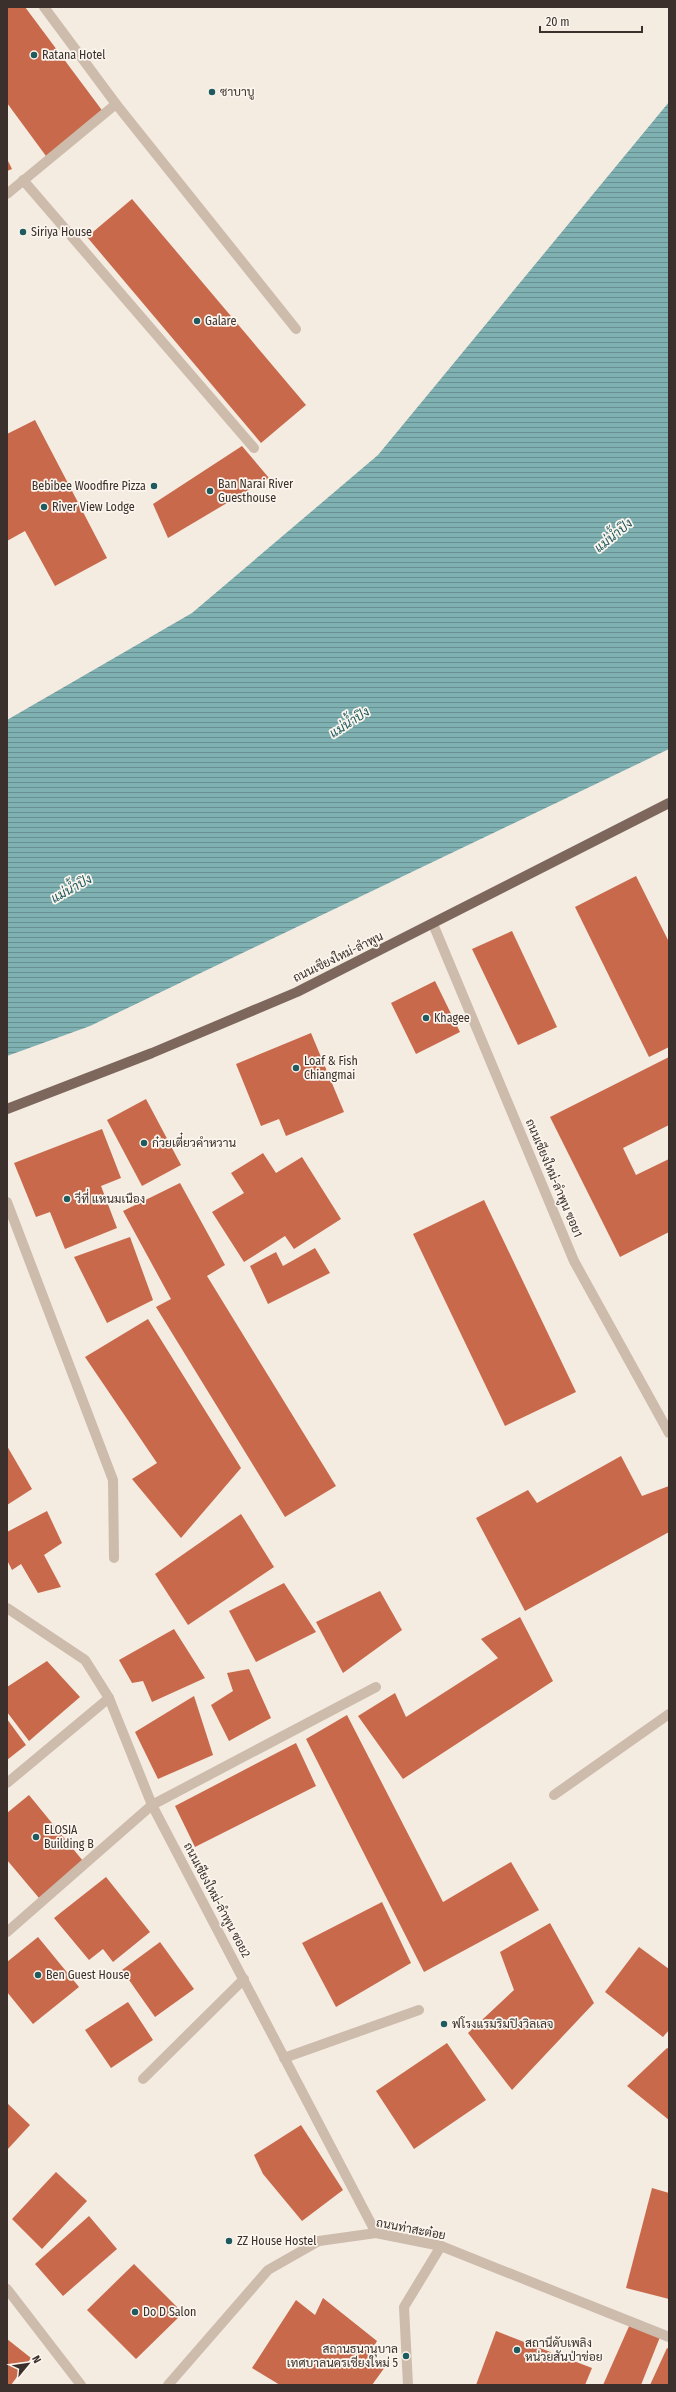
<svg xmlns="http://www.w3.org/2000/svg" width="676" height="2392" font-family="'Fira Sans Condensed',Sarabun,sans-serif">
  <defs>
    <pattern id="water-rules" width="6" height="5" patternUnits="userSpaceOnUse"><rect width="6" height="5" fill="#7fb0b2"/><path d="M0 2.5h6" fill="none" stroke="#699091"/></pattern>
  </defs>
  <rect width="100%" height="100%" fill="#f4ebe1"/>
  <path fill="url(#water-rules)" d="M669,102V749L90,1026L7,1056V720L192,613L378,455Z"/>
  <g fill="#c8694b">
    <path d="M7,7H25L104,113L46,156L7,103Z"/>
    <path d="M7,159L12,169L7,171Z"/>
    <path d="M132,199L306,405L261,443L87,237Z"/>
    <path d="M35,420L107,558L55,586L25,531L7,541V434Z"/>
    <path d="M242,446L269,478L168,538L153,504Z"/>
    <path d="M636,876L669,942V1047L649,1057L575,907Z"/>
    <path d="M512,931L557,1027L518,1045L472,949Z"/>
    <path d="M435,981L460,1032L416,1054L391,1003Z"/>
    <path d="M311,1033L344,1112L286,1136L279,1119L261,1126L236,1064Z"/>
    <path d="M669,1057V1125L623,1148L636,1175L669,1159V1232L620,1257L550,1117Z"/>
    <path d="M146,1099L181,1165L142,1186L107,1120Z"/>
    <path d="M102,1129L121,1178L101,1186L117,1228L65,1249L50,1212L36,1217L14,1163Z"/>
    <path d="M263,1153L276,1173L302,1157L341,1219L294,1249L285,1236L244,1262L212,1212L244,1193L231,1173Z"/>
    <path d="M180,1183L225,1265L207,1276L336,1486L285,1517L156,1307L171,1299L123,1211Z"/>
    <path d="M484,1200L576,1392L505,1426L413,1234Z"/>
    <path d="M130,1237L153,1300L107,1323L74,1257Z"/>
    <path d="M315,1248L330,1273L268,1304L250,1266L276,1252L283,1266Z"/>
    <path d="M148,1319L241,1468L181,1538L132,1479L157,1463L85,1357Z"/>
    <path d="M7,1446L32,1489L7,1505Z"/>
    <path d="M621,1456L642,1496L669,1486V1532L525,1611L476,1518L528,1490L537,1503Z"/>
    <path d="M47,1511L62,1543L44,1555L61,1587L38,1593L21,1564L12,1570L7,1560V1532Z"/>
    <path d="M241,1514L274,1567L188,1625L155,1574Z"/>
    <path d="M284,1583L316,1632L256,1662L229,1611Z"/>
    <path d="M380,1591L402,1630L343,1673L316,1622Z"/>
    <path d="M520,1617L553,1681L403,1779L358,1716L395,1693L406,1717L498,1658L481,1639Z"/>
    <path d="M174,1629L205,1678L152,1702L143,1681L132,1683L119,1660Z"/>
    <path d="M47,1661L80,1697L29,1741L7,1712V1687Z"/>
    <path d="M249,1669L271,1718L229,1741L211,1705L233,1691L227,1673Z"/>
    <path d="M194,1696L213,1755L158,1779L135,1732Z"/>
    <path d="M347,1715L443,1902L511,1862L539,1910L424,1972L306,1739Z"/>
    <path d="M7,1719L26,1745L7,1760Z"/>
    <path d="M296,1743L316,1786L195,1847L175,1806Z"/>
    <path d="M29,1795L83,1861L39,1898L7,1860V1813Z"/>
    <path d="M106,1877L150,1932L113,1962L103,1949L89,1960L54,1918Z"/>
    <path d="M382,1902L411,1963L336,2007L302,1943Z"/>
    <path d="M550,1923L594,2003L512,2090L468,2033L514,1990L500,1952Z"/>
    <path d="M38,1937L79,1987L33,2024L7,1992V1962Z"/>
    <path d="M160,1942L194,1989L155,2017L122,1970Z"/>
    <path d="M639,1947L669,1969V2030L663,2037L605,1992Z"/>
    <path d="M128,2002L153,2040L111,2068L85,2030Z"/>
    <path d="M447,2043L486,2100L414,2149L376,2091Z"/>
    <path d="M667,2048L669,2049V2120L627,2086Z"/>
    <path d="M7,2103L30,2125L7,2150Z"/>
    <path d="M301,2125L343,2190L302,2221L263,2174L254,2155Z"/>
    <path d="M56,2172L87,2201L42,2249L12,2219Z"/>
    <path d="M652,2188L669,2193V2299L626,2288Z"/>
    <path d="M89,2216L117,2249L63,2296L35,2264Z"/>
    <path d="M134,2264L183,2313L136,2359L87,2310Z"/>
    <path d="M323,2298L377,2341L370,2353L385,2367L372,2385H280L252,2368L296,2300L315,2315Z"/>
    <path d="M630,2324L660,2337L641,2385H603Z"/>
    <path d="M496,2331L592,2368L585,2385H476Z"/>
    <path d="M7,2339L31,2358L11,2385H7Z"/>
    <path d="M667,2348L669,2349V2385H650Z"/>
  </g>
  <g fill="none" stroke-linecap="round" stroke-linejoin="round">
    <g stroke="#cdbbac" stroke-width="10">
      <path d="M116,104L296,329"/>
      <path d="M23,180L254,448"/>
      <path d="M7,194L116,104L44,7"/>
      <path d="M433,924L574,1261L669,1433"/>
      <path d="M7,1202L113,1480L114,1558"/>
      <path d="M7,1608L85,1660L109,1698L152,1805L376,2233"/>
      <path d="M7,1783L109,1698"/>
      <path d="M554,1795L669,1714"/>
      <path d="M7,1932L152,1805L376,1687"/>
      <path d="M284,2058L419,2010"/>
      <path d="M143,2079L244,1979"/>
      <path d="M7,2289L81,2385"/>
      <path d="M168,2385L268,2270L319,2241L376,2233L441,2246L669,2337"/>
      <path d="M408,2385L404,2307L441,2246"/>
    </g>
    <path stroke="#7d675c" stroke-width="10" d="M7,1109L152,1053L297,992L669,803"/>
  </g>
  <g fill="#1f5a5e" stroke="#fbf5ee" stroke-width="1.5">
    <circle cx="34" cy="55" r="4"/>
    <circle cx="212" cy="92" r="4"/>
    <circle cx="23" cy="232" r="4"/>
    <circle cx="197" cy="321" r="4"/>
    <circle cx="154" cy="486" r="4"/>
    <circle cx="210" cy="491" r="4"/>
    <circle cx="44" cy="507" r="4"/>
    <circle cx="426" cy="1018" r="4"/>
    <circle cx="296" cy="1068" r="4"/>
    <circle cx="144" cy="1143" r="4"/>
    <circle cx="67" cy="1199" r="4"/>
    <circle cx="36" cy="1837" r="4"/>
    <circle cx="38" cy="1975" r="4"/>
    <circle cx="444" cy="2024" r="4"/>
    <circle cx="229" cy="2241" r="4"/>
    <circle cx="135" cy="2312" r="4"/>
    <circle cx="517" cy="2350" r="4"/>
    <circle cx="406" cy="2356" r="4"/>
  </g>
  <g text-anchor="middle" stroke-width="3.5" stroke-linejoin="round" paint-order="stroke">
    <g font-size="12" fill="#3b302b" stroke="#fbf5ee" text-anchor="start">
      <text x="42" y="59">Ratana Hotel</text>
      <text x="220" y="96">ซาบาบู</text>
      <text x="31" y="236">Siriya House</text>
      <text x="205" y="325">Galare</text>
      <text x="218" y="488">Ban Narai River<tspan x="218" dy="14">Guesthouse</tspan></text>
      <text x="146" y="490" text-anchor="end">Bebibee Woodfire Pizza</text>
      <text x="52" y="511">River View Lodge</text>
      <text x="434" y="1022">Khagee</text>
      <text x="304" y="1065">Loaf &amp; Fish<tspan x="304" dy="14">Chiangmai</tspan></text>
      <text x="152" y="1147">ก๋วยเตี๋ยวคำหวาน</text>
      <text x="75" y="1203">วีที่ แหนมเนือง</text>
      <text x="44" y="1834">ELOSIA<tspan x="44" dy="14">Building B</tspan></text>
      <text x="46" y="1979">Ben Guest House</text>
      <text x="452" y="2028">ฟโรงแรมริมปิงวิลเลจ</text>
      <text x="237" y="2245">ZZ House Hostel</text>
      <text x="143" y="2316">Do D Salon</text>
      <text x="525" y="2347">สถานีดับเพลิง<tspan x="525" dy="14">หน่วยสันป่าข่อย</tspan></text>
      <text x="398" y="2353" text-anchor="end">สถานธนานุบาล<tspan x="398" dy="14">เทศบาลนครเชียงใหม่ 5</tspan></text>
    </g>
    <g font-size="12" fill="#3b302b" stroke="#fbf5ee">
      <text transform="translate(338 957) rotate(-26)" y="4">ถนนเชียงใหม่-ลำพูน</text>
      <text transform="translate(554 1178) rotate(67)" y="4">ถนนเชียงใหม่-ลำพูน ซอย1</text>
      <text transform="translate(217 1900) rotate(62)" y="4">ถนนเชียงใหม่-ลำพูน ซอย2</text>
      <text transform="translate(411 2229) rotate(11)" y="4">ถนนท่าสะต๋อย</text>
    </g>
    <g font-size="13" font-style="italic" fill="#1f5a5e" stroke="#fbf5ee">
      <text transform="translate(613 535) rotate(-39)" y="5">แม่น้ำปิง</text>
      <text transform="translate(349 722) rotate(-33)" y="5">แม่น้ำปิง</text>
      <text transform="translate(71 888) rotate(-29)" y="5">แม่น้ำปิง</text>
    </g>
  </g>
  <rect width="676" height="2392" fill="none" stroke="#3b302b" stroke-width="16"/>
  <g transform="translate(28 2364) rotate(61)" stroke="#fbf5ee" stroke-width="3" paint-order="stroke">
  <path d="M0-3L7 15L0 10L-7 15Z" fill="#3b302b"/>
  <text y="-6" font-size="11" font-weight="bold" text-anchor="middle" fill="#3b302b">N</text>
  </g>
  <path d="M540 26v6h102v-6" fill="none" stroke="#3b302b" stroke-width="2"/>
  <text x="546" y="26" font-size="12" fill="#3b302b" stroke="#fbf5ee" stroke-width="3" paint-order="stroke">20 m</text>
</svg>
